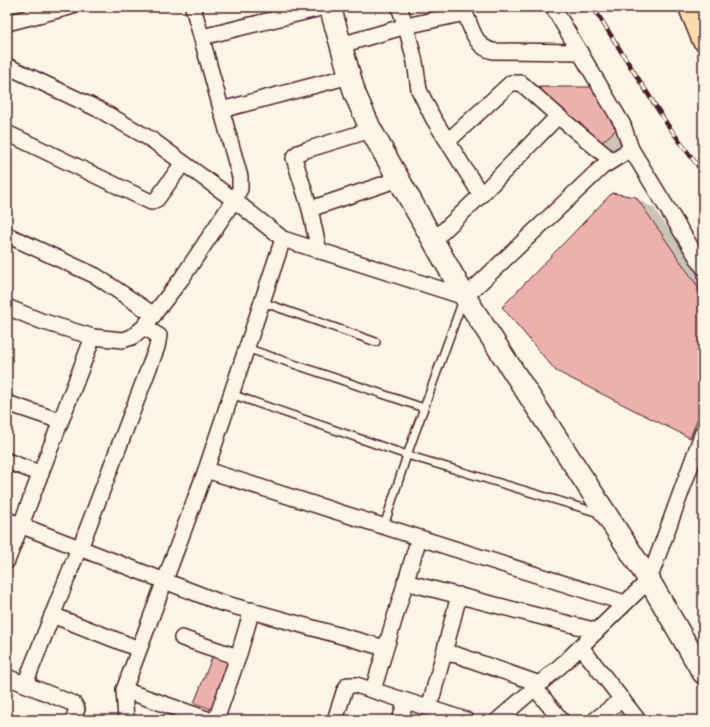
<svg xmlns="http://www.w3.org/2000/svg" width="710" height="727" font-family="Delius,sans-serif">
  <rect width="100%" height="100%" fill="#fcf5e5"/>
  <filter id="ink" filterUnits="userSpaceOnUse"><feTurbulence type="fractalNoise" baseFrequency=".025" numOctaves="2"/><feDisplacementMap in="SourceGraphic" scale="8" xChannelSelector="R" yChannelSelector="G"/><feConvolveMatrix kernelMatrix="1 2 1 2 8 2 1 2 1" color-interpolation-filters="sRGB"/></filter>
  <g filter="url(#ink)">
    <g fill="#0003">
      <path d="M535,88L633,134L615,150L601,142Z"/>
      <path d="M635,198L654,208L703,279V445L556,370Z"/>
      <path d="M230,663L223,714L195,702Z"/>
    </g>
    <g fill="#ecb1ad" stroke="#4a1f2b">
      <path d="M532,87H595L620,126L601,143Z"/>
      <path d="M612,193L636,197L703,294V405L690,438L556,371L502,307Z"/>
      <path d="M213,655L231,662L214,710L194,703Z"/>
    </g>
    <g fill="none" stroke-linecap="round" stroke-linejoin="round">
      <g stroke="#4a1f2b" stroke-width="10">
        <g id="lane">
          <path d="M262,302L376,342"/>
          <path d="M246,348L424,408"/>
          <path d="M231,394L407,455L599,513"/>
          <path d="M384,526L407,455L463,300"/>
        </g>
      </g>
      <g stroke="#4a1f2b" stroke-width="18">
        <g id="street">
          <path d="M399,7L406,26L415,62L419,90L433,118L481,195"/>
          <path d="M553,7L623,125L631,149"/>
          <path d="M465,13C472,29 475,47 493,51L580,52"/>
          <path d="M7,23L70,7"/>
          <path d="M202,37L325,7"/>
          <path d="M341,45L406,26L465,13L463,7"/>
          <path d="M7,66L100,110L152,140L234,200L283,239L465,297L602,167L631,149L703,267"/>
          <path d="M221,110L350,76"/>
          <path d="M7,133L151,202L157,199L183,163"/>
          <path d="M448,141L511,83H521L558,116"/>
          <path d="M310,209L399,179"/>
          <path d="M7,235L96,276L154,315"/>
          <path d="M434,240L481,195L558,116L611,160"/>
          <path d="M319,251L310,209L294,158L298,153L306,150L371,130"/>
          <path d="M7,307L41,321L93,337L123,340L132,337L144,327L182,278L234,200L240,189V177L193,7"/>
          <path d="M7,403L60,421"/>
          <path d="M7,461L41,474"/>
          <path d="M206,470L625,603"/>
          <path d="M7,520L219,602L385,648"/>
          <path d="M80,548L157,347L159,336L144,327"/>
          <path d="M7,561L93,337"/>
          <path d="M405,582L597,631"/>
          <path d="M52,615L139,649"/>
          <path d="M182,638L238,657L252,610"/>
          <path d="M581,647L638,720"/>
          <path d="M444,653L459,595"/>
          <path d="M7,677L74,704L77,709L73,720"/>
          <path d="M25,684L79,548"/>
          <path d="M535,688L561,720"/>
          <path d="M124,690L210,720"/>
          <path d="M373,690L419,538"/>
          <path d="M429,708L444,653L457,655L540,684"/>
          <path d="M126,720L124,690L206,470L283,239"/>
          <path d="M216,720L238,657"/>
          <path d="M335,720L344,692L348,685H356L466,720"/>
          <path d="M400,720L406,701"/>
          <path d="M498,720L566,661L649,580L703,432"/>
          <path d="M595,720L622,699"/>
        </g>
      </g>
      <g stroke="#4a1f2b" stroke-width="24">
        <path id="secondary" d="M330,7L355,94L371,130L465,297L649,580L703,673"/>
      </g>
      <g stroke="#4a1f2b" stroke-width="25">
        <path id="primary" d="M690,7L703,39"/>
      </g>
      <use href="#lane" stroke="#fcf5e5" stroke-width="7"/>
      <use href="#street" stroke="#fcf5e5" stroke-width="15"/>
      <use href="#secondary" stroke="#fcf5e5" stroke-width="21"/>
      <use href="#primary" stroke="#faddab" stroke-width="22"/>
      <g stroke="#4a1f2b" stroke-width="4.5">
        <path id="rail" d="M593,7L667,124L703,173"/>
      </g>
      <use href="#rail" stroke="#fcf5e5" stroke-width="3" stroke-dasharray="9" stroke-linecap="butt"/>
    </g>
  </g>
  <rect width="710" height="727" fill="none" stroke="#fcf5e5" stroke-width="24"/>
  <rect x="12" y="12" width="686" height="703" fill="none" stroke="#4a1f2b" stroke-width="1.5" filter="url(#ink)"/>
</svg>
